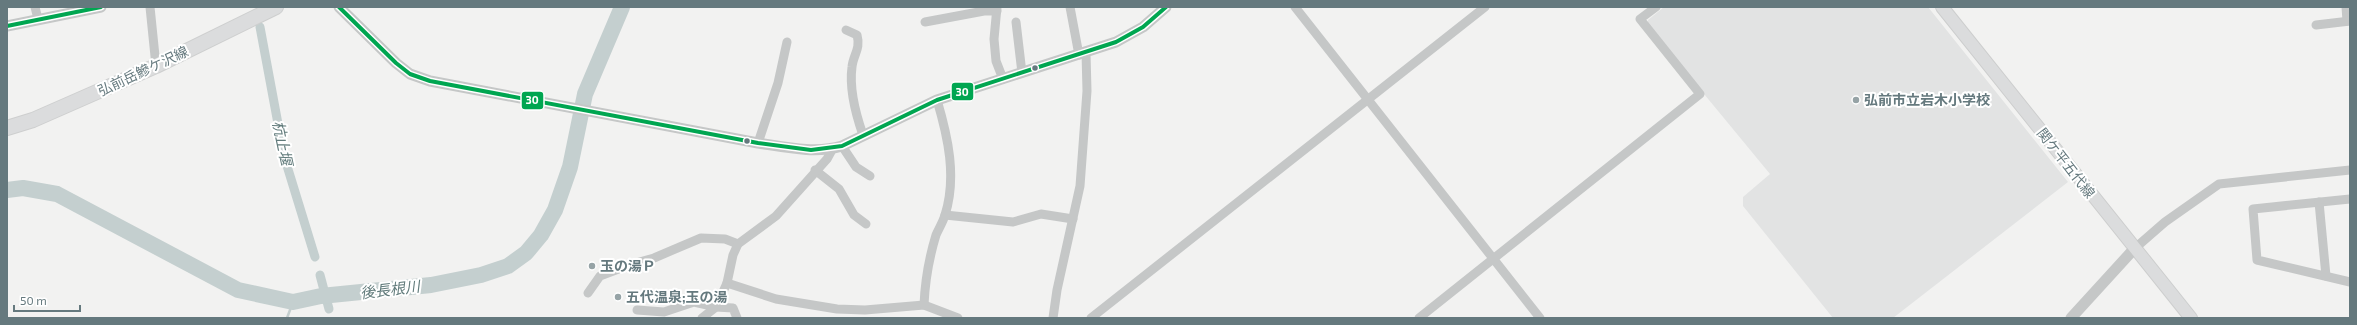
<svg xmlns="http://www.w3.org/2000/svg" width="2357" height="325" font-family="'Exo 2','Noto Sans JP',sans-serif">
  <rect width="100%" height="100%" fill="#f2f2f1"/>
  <path fill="#e2e3e3" d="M1664,7H1928L2068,182L1893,318H1833L1743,206V197L1770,174L1648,26V20Z"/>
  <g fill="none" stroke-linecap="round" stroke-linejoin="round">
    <path stroke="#c4cfcf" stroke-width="2.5" d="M287,318L293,302"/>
    <g stroke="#c4cfcf" stroke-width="9">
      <path d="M260,27L284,156L315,257"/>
      <path d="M320,275L329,309"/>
    </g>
    <path stroke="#c4cfcf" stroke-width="16" d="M7,190L23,188L57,194L238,290L293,302L321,296L431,285L481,275L508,266L526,253L541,235L555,210L570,167L585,94L622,7"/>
    <g stroke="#cdcece" stroke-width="14">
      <path id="secondary" d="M1942,7L2191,318"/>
    </g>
    <g stroke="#cecfcf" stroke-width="16">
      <path id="primary" d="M7,128L33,120L156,66L276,7"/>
    </g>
    <g stroke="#c5c7c7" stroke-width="9">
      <path d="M35,7L38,19"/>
      <path d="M150,7L156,66"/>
      <path d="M997,7L994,39L996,61L1003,79"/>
      <path d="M1070,7L1079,55"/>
      <path d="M1295,7L1540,318"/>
      <path d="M2346,7L2347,21"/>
      <path d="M925,22L984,11H997"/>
      <path d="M1016,22L1022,73"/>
      <path d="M2316,25L2350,21"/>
      <path d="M846,30L857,35C861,49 853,55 852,67C849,89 856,115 863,135"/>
      <path d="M758,143L778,83L787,42"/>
      <path d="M842,146L856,167L870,176"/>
      <path d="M815,170L839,189L854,215L866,224"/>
      <path d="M2350,199L2253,209L2257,260L2350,282"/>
      <path d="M2319,202L2326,276"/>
      <path d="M945,215L1013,222L1041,214L1073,219"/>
      <path d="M2134,249L2165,222L2219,184L2350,170"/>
      <path d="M727,283L776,299L837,309L865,310L924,305L958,318"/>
      <path d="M588,293L600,276L629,265L654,258L701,238L725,239L738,244"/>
      <path d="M924,305C925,281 929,258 936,235C939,228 943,222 945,215C957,177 948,137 937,100"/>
      <path d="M637,310L664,312L694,302L716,307L733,308L737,318"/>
      <path d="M702,318L716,307L727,283L733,255L738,244L776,216L827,159L833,148"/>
      <path d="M1053,318L1057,290L1080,186L1087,91L1086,53"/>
      <path d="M1091,318L1485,7"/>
      <path d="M1419,318L1700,94L1640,19L1656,7"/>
    </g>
    <g stroke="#c5c7c7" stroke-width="11">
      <path d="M339,7L396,63L410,74L430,81L758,143C785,147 815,154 842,146L937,100L1116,42L1143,27L1166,7"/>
      <path d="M7,26L101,7"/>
      <path d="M2071,318L2134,249"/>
    </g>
    <use href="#secondary" stroke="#dbdcdd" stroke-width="12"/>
    <use href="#primary" stroke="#dbdcdd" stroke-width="14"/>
    <g stroke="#fff" stroke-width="7">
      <g id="bus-1">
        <path d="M339,7L396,63L410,74L430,81L758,143L811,150L842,146L937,100L1116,42L1143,27L1166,7"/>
        <path d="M7,26L101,7"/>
      </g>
    </g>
    <use href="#bus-1" stroke="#00a651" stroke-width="4"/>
  </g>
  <g fill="#65797e" stroke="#fff" stroke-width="1.5">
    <circle cx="1035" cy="68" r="3.5"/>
    <circle cx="747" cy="141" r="3.5"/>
  </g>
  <g fill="#96a3a6" stroke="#fff" stroke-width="1.5">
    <circle cx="1856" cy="100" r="4"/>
    <circle cx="592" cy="266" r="4"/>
    <circle cx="618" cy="297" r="4"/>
  </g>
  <g text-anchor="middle" stroke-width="4" stroke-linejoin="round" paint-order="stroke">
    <g font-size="14" fill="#65797e" stroke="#fff">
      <text transform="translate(143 71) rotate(-25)" y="5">弘前岳鰺ケ沢線</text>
      <text transform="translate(2066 163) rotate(52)" y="5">関ケ平五代線</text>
    </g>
    <g font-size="14" font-weight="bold" fill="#65797e" stroke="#fff" text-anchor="start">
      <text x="1864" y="105">弘前市立岩木小学校</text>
      <text x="600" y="271">玉の湯Ｐ</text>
      <text x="626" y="302">五代温泉;玉の湯</text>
    </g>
    <g font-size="15" font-style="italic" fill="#617b7b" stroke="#fff">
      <text transform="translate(282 143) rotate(78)" y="5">杭止堰</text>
      <text transform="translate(390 290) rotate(-7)" y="5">後長根川</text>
    </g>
  </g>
  <g stroke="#fff" stroke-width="1.5">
    <rect x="951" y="82" width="23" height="19" rx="4" fill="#00a651"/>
    <rect x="521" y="91" width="23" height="19" rx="4" fill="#00a651"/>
  </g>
  <g font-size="11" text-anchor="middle" font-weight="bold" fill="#fff">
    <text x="962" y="96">30</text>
    <text x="532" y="104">30</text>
  </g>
  <rect width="2357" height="325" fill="none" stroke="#65797e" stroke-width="16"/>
  <path d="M14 305v6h66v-6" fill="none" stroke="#65797e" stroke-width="2"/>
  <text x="20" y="305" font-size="12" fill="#65797e" stroke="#ffffff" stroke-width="3" paint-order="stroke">50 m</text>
</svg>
